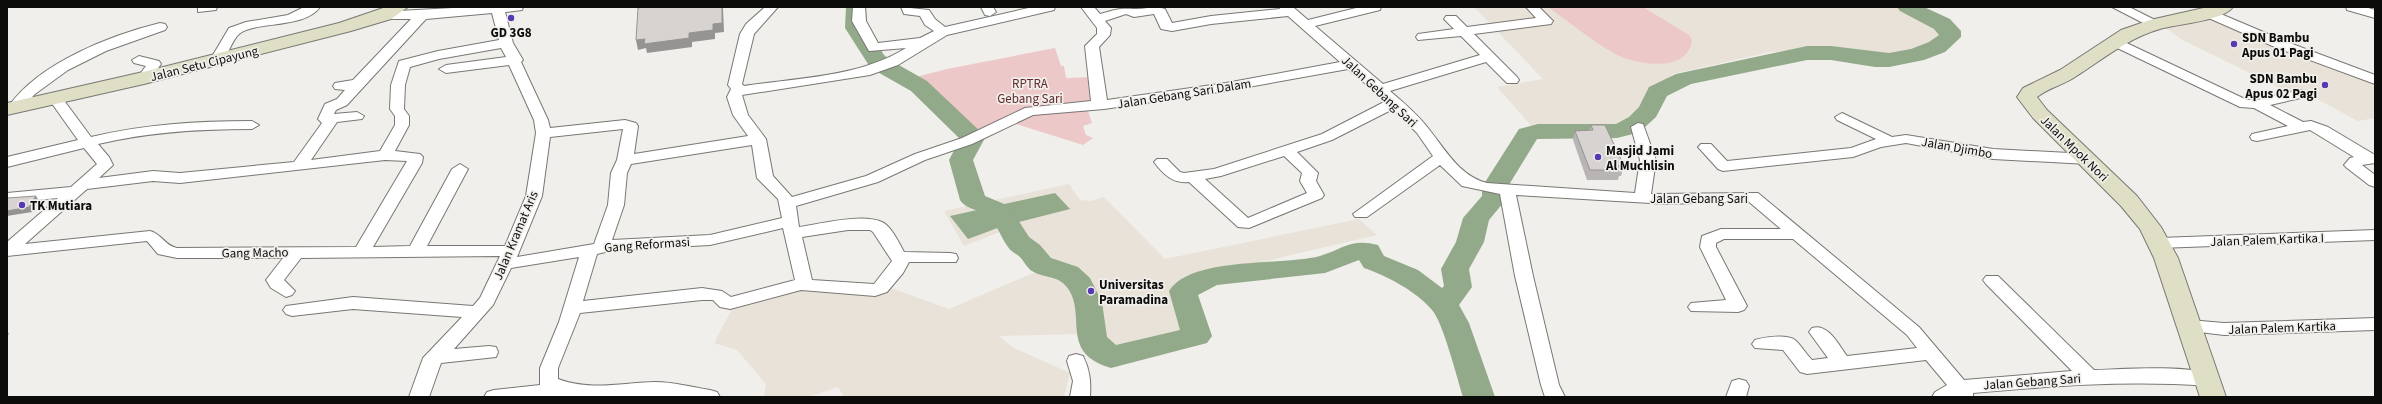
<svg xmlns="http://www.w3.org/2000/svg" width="2382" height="404" font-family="'Source Sans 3',sans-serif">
  <rect width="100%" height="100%" fill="#f1efeb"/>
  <g fill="#e8e2d8">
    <path d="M1474,7H1903L1941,27L1946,35L1935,44L1901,55L1881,58L1824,50L1770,52L1673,74L1650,93L1641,112L1629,124L1535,130L1497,87L1543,79Z"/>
    <path d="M2218,17L2375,80V118L2358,121L2300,90L2290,93L2181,39L2167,29Z"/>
    <path d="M1069,184L1080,200L1092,201L1104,197L1165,259L1359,219L1377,235L1184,280L1211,333L1112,355L1104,339L1083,334L999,336L1012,347L1070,373L1064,397H844L838,387L808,397H764L766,384L737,350L714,343L734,305L807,287L885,286L949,309L1050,266L1015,226L964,246L944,211Z"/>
  </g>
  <g fill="#edc8c8">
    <path d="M1548,7H1643L1689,35L1692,40C1688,71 1645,66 1622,57C1602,49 1568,21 1548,7Z"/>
    <path d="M1055,48L1061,66H1064L1066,78L1092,77L1096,104L1087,108L1092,123L1083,126L1086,135L1093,138L1083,145L1003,120L974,134L934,93L916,77L947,69Z"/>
  </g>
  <path fill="#92aa8a" d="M1055,193L1070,209L1003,226L968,239L950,216Z"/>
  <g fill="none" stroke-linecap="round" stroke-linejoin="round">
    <path fill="#92aa8a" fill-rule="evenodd" d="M846,7H866L867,28L884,55L890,60L927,81L982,133L985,138L973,160L985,196L1009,206L1029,237L1040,245L1051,258L1078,267L1090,278L1102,302L1107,337L1116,345L1180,330L1169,291C1191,256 1283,266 1320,256C1343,249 1351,238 1378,245L1384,256L1418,270L1442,288L1444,286L1441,269L1456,242L1463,218L1482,196V187L1519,129L1538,124H1616L1629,117L1639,107L1649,87L1676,74L1807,46H1831L1889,53L1911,49L1929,42L1939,35L1934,29L1900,11L1897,7H1924L1950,19L1961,31V37L1945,52L1924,60L1889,67H1875L1831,60H1807L1691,84L1667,96L1656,117L1645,127L1633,134L1617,138L1537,139L1507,188L1508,197L1489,220L1484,242L1469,269L1472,287L1459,305L1469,323L1495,397H1463C1457,378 1443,322 1432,310C1416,291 1387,276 1364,268L1359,260L1325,273L1217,285L1198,295L1212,336L1207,343L1111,368C1060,353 1086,318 1069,290C1059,274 1044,279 1032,271C1027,268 1024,261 1020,257C1017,254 1011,252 1008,247C1002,239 998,227 991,219C983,209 967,211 960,200L949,160L960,139L911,91L874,70L868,64L845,28Z"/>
    <g stroke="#797774" stroke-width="2">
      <g id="street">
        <path d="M198,7H217L216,10L198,12Z"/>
        <path d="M304,7H320C305,29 254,21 239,34C232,40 228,55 222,63H212L210,60L229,28L246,22L288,15Z"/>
        <path d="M471,7H523L522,10L505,12L513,43L523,60L521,62L548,120L550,128L625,120L636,123L638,126L634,154L748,136L733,115L727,97L731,89L728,85L740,34L746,24L765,7H778L754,34L742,84L744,86C797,78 860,77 906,48L869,51L852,21L853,7H865L866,21L878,43L920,38L934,31L925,25L920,16L904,14L901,7L929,10L935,19L945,27L1033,7H1055L1054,10L947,35L898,65L870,75L742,95L748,115L766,139L773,176L792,197L866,176L915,154L962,138L1025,108L1091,101L1085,46L1097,34V28L1081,7H1094L1100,14C1117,9 1119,8 1136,9C1147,9 1154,5 1165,9L1172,23L1211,16L1280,9L1279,7H1293L1308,20L1360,7H1381L1380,10L1315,26L1383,84L1480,55L1461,36L1418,40L1416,37L1418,34L1454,29L1444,19L1446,16H1456L1467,27L1536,18L1526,7H1539L1553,21L1551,24L1474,34L1517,77L1519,80L1517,83H1507L1486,62L1390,91C1403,102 1417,114 1428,128C1445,149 1459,176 1487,183L1635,193L1640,160L1631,127L1638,123L1643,124L1656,160L1651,194L1758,193L1919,327L1964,380L2072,371L1986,284L1983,280L1986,276H1998L2094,370C2128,369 2181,365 2214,374L2216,379L2214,384L2207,386C2129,380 2051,386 1973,393V397H1932L1935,392L1947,385L1926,360L1807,374L1800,372L1783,350L1755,348L1752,344L1755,340C1764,337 1787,334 1795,340C1801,345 1806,354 1812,360L1828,358L1809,332L1812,328C1828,323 1838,344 1847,356L1917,348L1907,335L1793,239H1724L1716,243V247L1747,306L1744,310L1738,312L1691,311L1688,307L1691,303L1726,300L1700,247L1702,236L1721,229H1781L1748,201L1667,204L1516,195L1533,276L1559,385L1565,397H1545L1541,385L1515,276L1500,194L1462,186L1440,165L1367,217H1355L1353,214L1433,156L1417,133L1393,109L1332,140L1297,152L1318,173L1316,181L1324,195L1322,198L1249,228L1238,227L1189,182C1173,184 1163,174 1154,162L1157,159H1167L1180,172L1184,173L1214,169L1322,134L1386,101L1348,69L1226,91L1104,109L1033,115L972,144L925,160L878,182L796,206L799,227C821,224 862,213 882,222C892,227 899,243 904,252L950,253L956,254L958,258L956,262H909L903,273L887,292L875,296L801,290L730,309L720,307L713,300H702L580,313L558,368V379C591,391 621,383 655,382C673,382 692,387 710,390L717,392L720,397H484L487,392L494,390L540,385V368L559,322L579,257L511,268L493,305L454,349L489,346L496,347L498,352L496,357L441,363L429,397H409L423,358L462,317L353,309L292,316L286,314L283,310L286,306L353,297L473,306L480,298L500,256L301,258L284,280L295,291L292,295L286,297L271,288L266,280L283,258H177L158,254L147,241L7,256V242L58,198L7,203V193L71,187L97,164L84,148L7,167V157L78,140L48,98L50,95H60L91,137C145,124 197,121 252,121L259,125L252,129C199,129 149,132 98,144L109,157L113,165L99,178L153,171L180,173L294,162L322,123L318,119L325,104L337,99L345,90L335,89L333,86L335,83L353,80L411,19H385L379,15L380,12ZM492,13L499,40L438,51L399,61L391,85L390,109L395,116V125L380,151L311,160L337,122L362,119L364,116L357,112L334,114L336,110L347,105L426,19ZM1126,14L1134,17L1154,14L1161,29L1172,31L1211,24L1288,16L1340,62L1226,83L1107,100L1099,47L1110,35L1111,28L1105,21ZM501,48L506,57L446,65L439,69L446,73L509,65L534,120L536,133L526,196L505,246H427L468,169L460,164L452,169L410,246L373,247L422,163L423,157L420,154L395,151L409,125V116L404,109L405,85L410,67L439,59ZM623,129L617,160L611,173L608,205L594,244L517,257L542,196L550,137ZM752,145L757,178L778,199L782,218L710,235L612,240L624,205L627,173L631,164ZM1284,156L1302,173L1300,181L1307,193L1248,218L1205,179L1221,176ZM385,160L407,161L356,247L177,248C165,246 162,234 150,231L25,244L87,189L153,181L180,183ZM783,228L795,280L731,297L722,291L702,288L583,301L597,254L614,250L710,245ZM848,230H870L873,232L892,261L874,284L812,280L802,237Z"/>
        <path d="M981,7H993L996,12L990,16L985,15Z"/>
        <path d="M2112,7H2129L2163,24L2156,28L2151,27Z"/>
        <path d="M2346,7H2365L2375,10V18L2347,10Z"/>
        <path d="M2209,9L2287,42L2375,75V84L2277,48L2204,16L2203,13L2204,10Z"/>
        <path d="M160,23L165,24L167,27L165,30L106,51L68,70L35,94L21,109L16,110L9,106C39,63 111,35 160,23Z"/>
        <path d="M2116,38L2247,100H2257L2300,90L2305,91L2307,94L2305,97L2270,105L2303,122L2311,121L2328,127L2375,155V163L2362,165L2375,175V187L2369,185L2347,168L2344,165L2350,158L2354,157L2310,130L2257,141L2252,140L2250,137L2252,134L2288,126L2254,108L2240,107L2111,45L2109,42Z"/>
        <path d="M139,56L159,61L161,64L149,81L144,82L137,78L146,66L134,63L132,60Z"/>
        <path d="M1842,113L1892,137L1906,135L1993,149L2088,154L2096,159L2088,164L1993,159L1906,143L1881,147L1853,157L1723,171L1718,169L1698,147L1701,144H1711L1727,161L1851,148L1876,139L1837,120L1835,117Z"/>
        <path d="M2375,230V240L2159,248L2153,247L2151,243L2153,239L2159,238Z"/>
        <path d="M2375,318V330L2224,335L2183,330L2180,326L2183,322L2189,320L2224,323Z"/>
        <path d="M1076,354L1083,356C1090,370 1091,382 1090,397H1070L1073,381L1067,361L1069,356Z"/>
        <path d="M1739,379L1746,381L1749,386L1746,397H1726L1732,381Z"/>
      </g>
    </g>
    <g stroke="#797774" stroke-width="2">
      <g id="secondary">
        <path d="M386,7H408L391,19L351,31L144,84L7,115V103L143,72L339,23Z"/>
        <path d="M2208,7H2233C2223,21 2177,24 2160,29C2128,38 2103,59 2075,77C2063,85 2048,88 2037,97L2047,110L2137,196L2161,227L2178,258L2226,397H2200L2154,258L2140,229L2121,206L2033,118L2017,97L2023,88L2060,70L2121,30L2150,20Z"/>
      </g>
    </g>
    <use href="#street" fill="#fff" fill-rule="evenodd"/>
    <use href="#secondary" fill="#dfdfc5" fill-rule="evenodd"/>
  </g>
  <path fill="#b9b5b4" d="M1591,125L1624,166L1621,176H1619L1618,180H1587L1573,140L1575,131L1590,130Z"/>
  <g fill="#969492">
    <path d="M722,7H723V8L724,32L715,33V39L692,42V47L647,53L646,48L638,50L636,40L689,33L713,24Z"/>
    <path d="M36,196L39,201L32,212L7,216V211Z"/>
    <path d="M7,331L9,334L7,336Z"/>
  </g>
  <g fill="#d7d3d1" stroke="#969492">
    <path d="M645,7H722V23L713,24V30L689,33V38L644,44L645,39L636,40L638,8Z"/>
    <path d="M1591,125H1605L1624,166H1618L1620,170H1590L1575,131L1593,130Z"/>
    <path d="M36,196L29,207L7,211V198Z"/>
  </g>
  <g fill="#573ab2" stroke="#f1efeb" stroke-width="1.5">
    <circle cx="511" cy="18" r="4"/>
    <circle cx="2234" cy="44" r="4"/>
    <circle cx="2325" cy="85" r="4"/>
    <circle cx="1598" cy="157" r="4"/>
    <circle cx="22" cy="205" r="4"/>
    <circle cx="1091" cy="291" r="4"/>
  </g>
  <g text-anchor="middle" stroke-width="3.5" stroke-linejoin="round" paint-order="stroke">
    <g font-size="13" font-weight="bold" fill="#0c0c0b" stroke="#f1efeb" text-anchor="start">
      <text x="511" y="37" text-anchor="middle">GD 3G8</text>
      <text x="2242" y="42">SDN Bambu<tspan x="2242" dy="15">Apus 01 Pagi</tspan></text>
      <text x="2317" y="83" text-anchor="end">SDN Bambu<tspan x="2317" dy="15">Apus 02 Pagi</tspan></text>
      <text x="1606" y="155">Masjid Jami<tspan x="1606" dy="15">Al Muchlisin</tspan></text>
      <text x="30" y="210">TK Mutiara</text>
      <text x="1099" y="289">Universitas<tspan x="1099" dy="15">Paramadina</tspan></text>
    </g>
    <g font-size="13" fill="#0c0c0b" stroke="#f1efeb">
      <text transform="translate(204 63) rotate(-14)" y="5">Jalan Setu Cipayung</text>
      <text transform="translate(1380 91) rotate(43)" y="5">Jalan Gebang Sari</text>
      <text transform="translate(1184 93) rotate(-9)" y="5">Jalan Gebang Sari Dalam</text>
      <text transform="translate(1957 147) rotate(10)" y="5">Jalan Djimbo</text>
      <text transform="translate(2075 148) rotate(44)" y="5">Jalan Mpok Nori</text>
      <text x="1699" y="203">Jalan Gebang Sari</text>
      <text transform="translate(515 235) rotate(-67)" y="5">Jalan Kramat Aris</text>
      <text transform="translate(2267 239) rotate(-2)" y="5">Jalan Palem Kartika I</text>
      <text transform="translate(647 244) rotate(-4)" y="5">Gang Reformasi</text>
      <text transform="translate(255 252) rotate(-1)" y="5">Gang Macho</text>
      <text transform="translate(2282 327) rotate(-2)" y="5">Jalan Palem Kartika</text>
      <text transform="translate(2032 381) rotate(-4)" y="5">Jalan Gebang Sari</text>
    </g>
    <g font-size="13" fill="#632a2d" stroke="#f1efeb">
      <text x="1030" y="88">RPTRA<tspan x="1030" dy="15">Gebang Sari</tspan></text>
    </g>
  </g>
  <rect width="2382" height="404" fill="none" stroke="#0c0c0b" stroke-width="16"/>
</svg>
